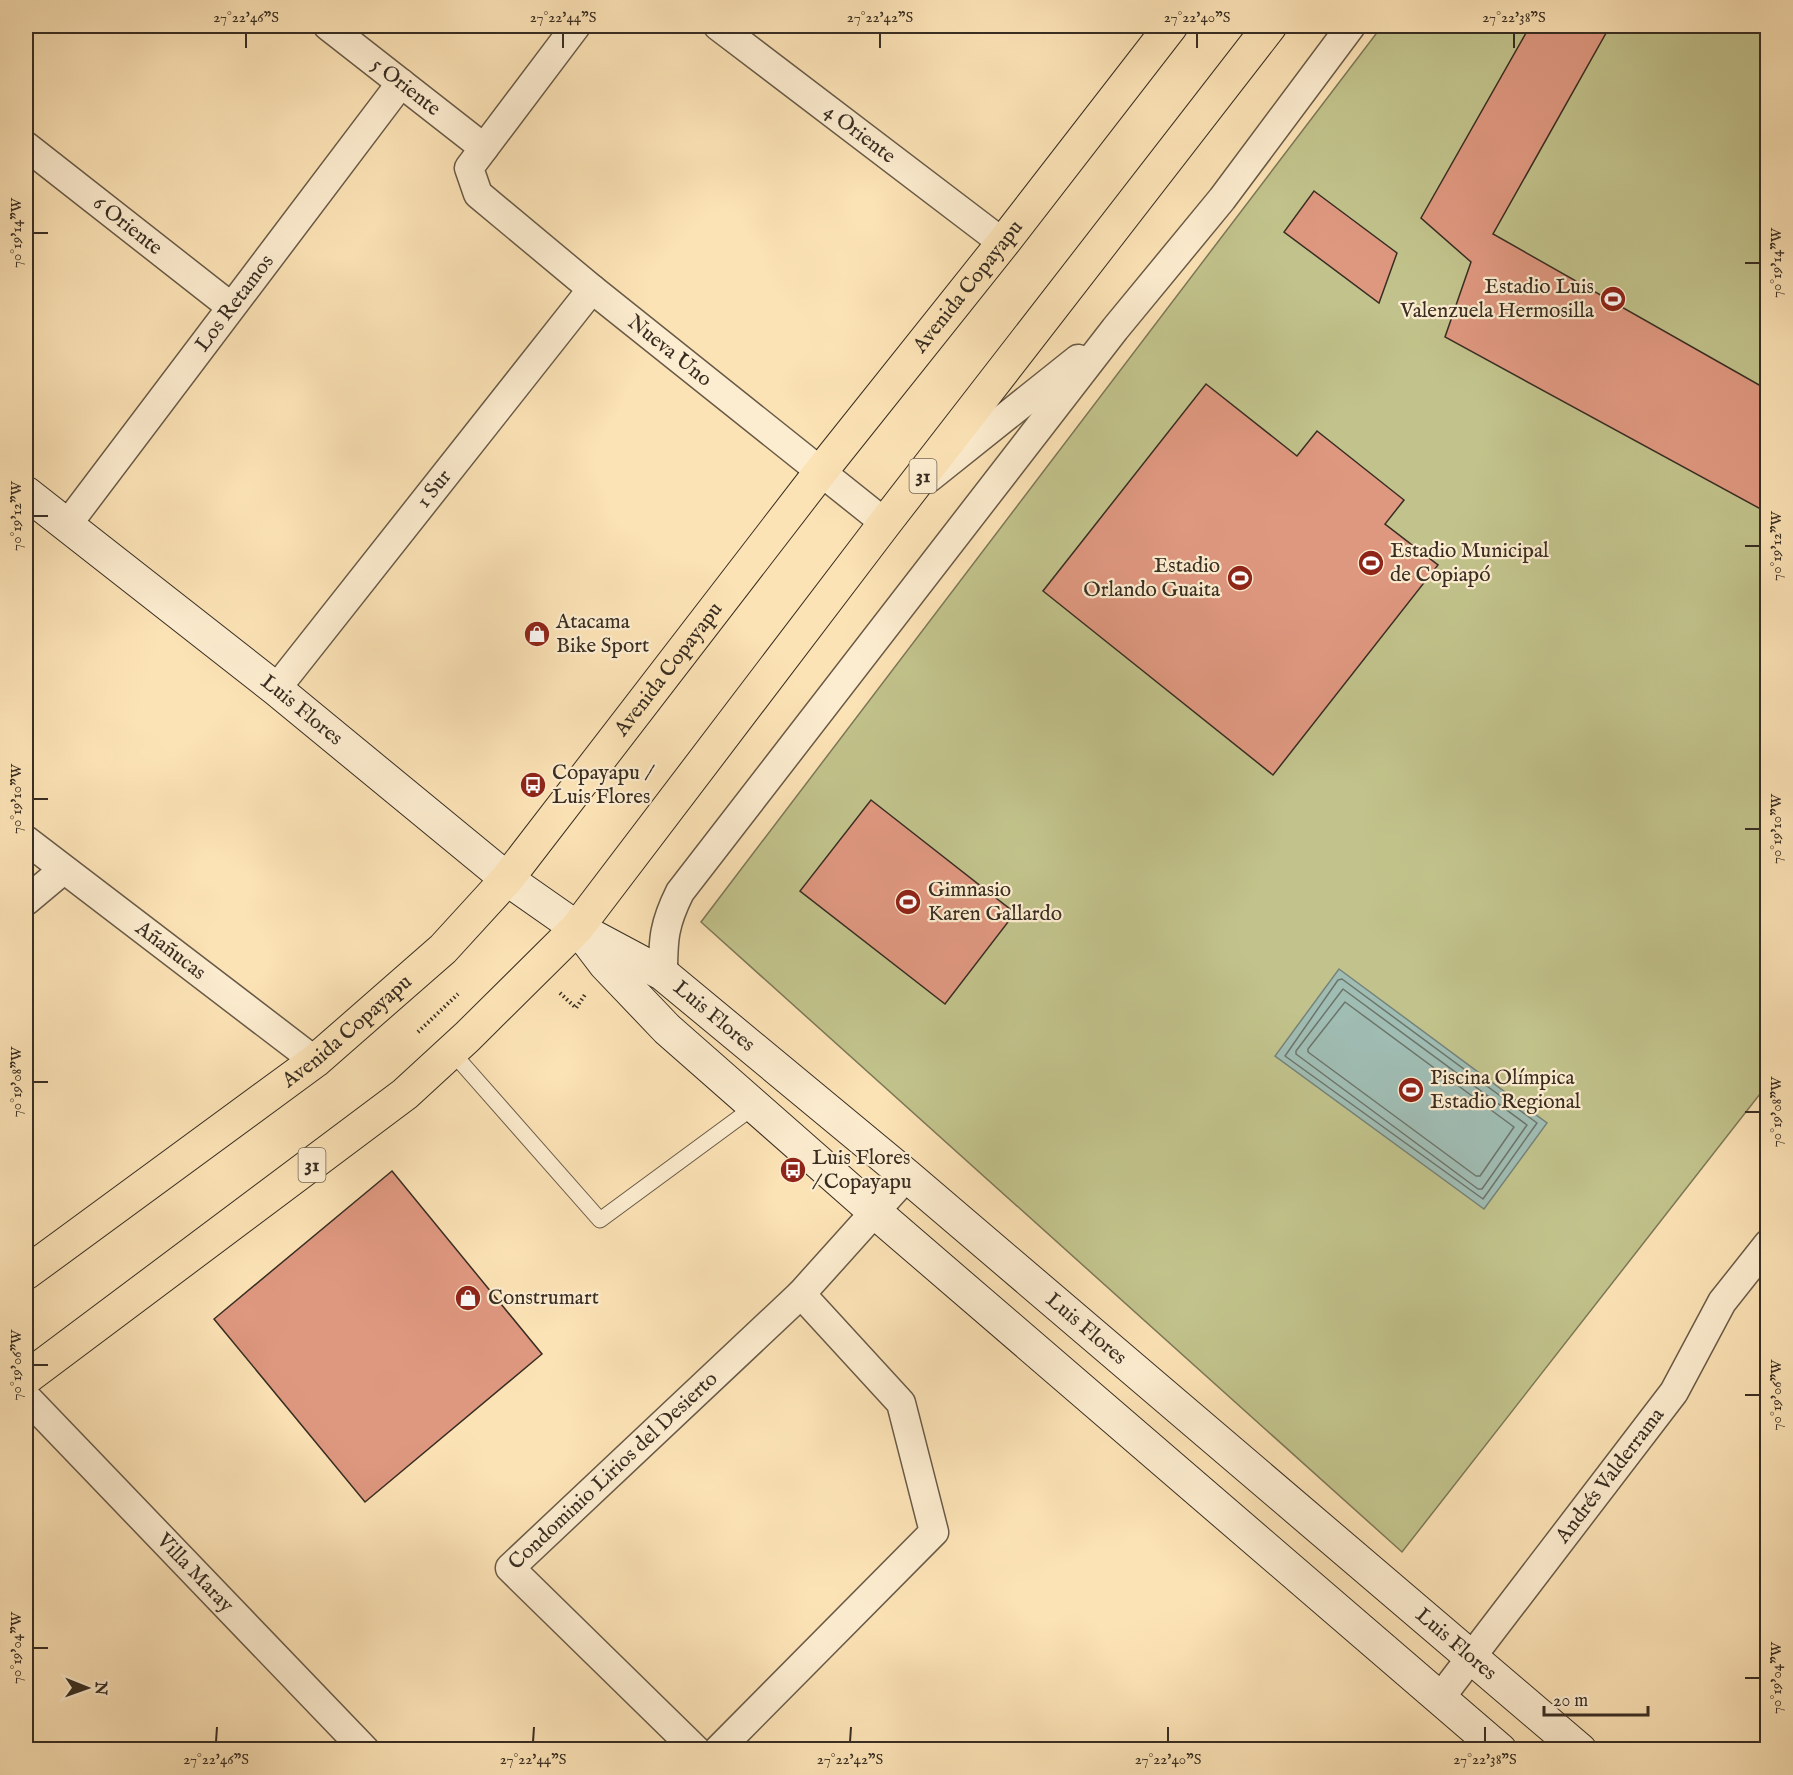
<svg xmlns="http://www.w3.org/2000/svg" width="1793" height="1775" viewBox="0 0 1793 1775" font-family="'IM FELL English',serif">
<rect width="100%" height="100%" fill="#fce3b6"/>
<filter id="stains"><feTurbulence type="fractalNoise" baseFrequency=".00333" numOctaves="4"/><feColorMatrix values="0 0 0 0 .2 0 0 0 0 .09 0 0 0 0 .02 0 0 0 .5 -.17"/></filter>
<radialGradient id="worn" r=".72"><stop offset=".6" stop-color="#630" stop-opacity="0"/><stop offset="1" stop-color="#630" stop-opacity=".3"/></radialGradient>
<path fill="#c2c38c" stroke="#7d7857" stroke-width="1.5" d="M1382 26H1767V1085L1402 1552 701 922Z"/>
<path fill="#a0bdb4" stroke="#76837a" stroke-width="1.5" d="M1339 969 1547 1123 1484 1209 1275 1056Z"/>
<g fill="none" stroke-linecap="round" stroke-linejoin="round">
<path stroke="#6c756b" stroke-width="1.5" d="M1342 979 1537 1123 1483 1199 1285 1056 1338 980Z
M1343 989 1527 1125 1482 1189H1478L1296 1054V1051Z
M1345 1002 1514 1127 1480 1176H1476L1308 1052V1049Z"/>
</g>
<path fill="#df9880" stroke="#382d22" stroke-width="1.5" d="M1530 26H1610L1493 234 1768 390V513L1445 337 1471 262 1421 218Z
M1314 191 1397 253 1379 303 1284 232Z
M1206 384 1297 456 1317 431 1404 500 1385 524 1438 565 1273 775 1043 591Z
M871 800 1015 913 945 1004 800 891Z
M392 1171 542 1354 365 1502 214 1319Z"/>
<g fill="none" stroke-linecap="round" stroke-linejoin="round">
<g stroke="#695a47" stroke-width="17">
<path id="service" d="M451 1051 600 1220 755 1106"/>
</g>
<g stroke="#695a47" stroke-width="31">
<g id="minor">
<path id="s1" d="M328 26 484 148"/>
<path id="s2" d="M576 26 469 168 478 194 592 289 885 523"/>
<path id="s3" d="M718 26 1003 243"/>
<path id="s4" d="M26 146 230 306"/>
<path d="M929 478 1078 359"/>
<path id="s5" d="M67 525 401 83"/>
<path id="s6" d="M276 689 592 289"/>
<path id="s7" d="M26 840 315 1061"/>
<path d="M26 901 63 870"/>
<path d="M663 974C663 939 664 924 680 892L1115 329 1222 199 1351 26"/>
<path id="s8" d="M26 1397 365 1750"/>
<path id="s9" d="M1440 1698 1674 1392 1722 1302 1768 1244"/>
<path id="s10" d="M696 1750 510 1568 801 1294 907 1176"/>
<path d="M718 1750 934 1532 901 1403 801 1294"/>
</g>
</g>
<g stroke="#382d22" stroke-width="35">
<g id="secondary">
<path id="s11" d="M26 493 276 689 507 879 577 928 663 974 907 1176 1580 1750"/>
<path d="M586 939 605 964 667 1029 875 1212 1500 1750"/>
</g>
</g>
<g stroke="#382d22" stroke-width="35">
<g id="trunk">
<path id="s12" d="M26 1273 315 1061 443 949 507 879 822 470 1003 243 1171 26"/>
<path d="M26 1378 405 1094 467 1037 577 928 885 523 1270 26"/>
</g>
</g>
<path stroke="#382d22" stroke-width="4" stroke-dasharray="1.5 3" stroke-linecap="butt" d="M560 993 576 1008 586 993
M418 1032 458 994"/>
<use href="#service" stroke="#fdedd0" stroke-width="15"/>
<use href="#minor" stroke="#fdedd0" stroke-width="28"/>
<use href="#secondary" stroke="#fdedd0" stroke-width="33"/>
<use href="#trunk" stroke="#fce3b6" stroke-width="33"/>
</g>
<path fill="none" stroke="#382d22" stroke-width="2" d="M246 48V33M563 48V33M880 48V33M1197 48V33M1514 48V33M33 233H48M1745 263H1760M33 516H48M1745 546H1760M33 799H48M1745 829H1760M33 1082H48M1745 1112H1760M33 1365H48M1745 1395H1760M33 1648H48M1745 1678H1760M216 1742 217 1727M533 1742 534 1727M850 1742 851 1727M1168 1742V1727M1485 1742V1727"/>
<defs>
<g id="stadium-disc" transform="scale(1.35)"><circle r="9.5" fill="#8f2418" stroke="#fdedd0"/><path d="M0-5a6.5 5 0 1 0 0 10a6.5 5 0 1 0 0-10ZM-3.5-1.8h7v3.6h-7Z" fill="#fff"/></g>
<g id="shop-disc" transform="scale(1.35)"><circle r="9.5" fill="#8f2418" stroke="#fdedd0"/><path d="M-5-2.5h2.3a2.7 3.5 0 0 1 5.4 0H5L5.5 6h-11ZM-1.5-2.5h3a1.5 2.3 0 0 0-3 0Z" fill="#fff"/></g>
<g id="bus-disc" transform="scale(1.35)"><circle r="9.5" fill="#8f2418" stroke="#fdedd0"/><path d="M-5-6H5V4H4V6H2V4H-2V6H-4V4H-5ZM-3.5-4V0h7V-4ZM-3.5 1.2v1.5H-2V1.2ZM2 1.2v1.5H3.5V1.2Z" fill="#fff"/></g>
</defs>
<g fill-rule="evenodd">
<use href="#stadium-disc" x="1613" y="299"/>
<use href="#stadium-disc" x="1371" y="563"/>
<use href="#stadium-disc" x="1240" y="578"/>
<use href="#shop-disc" x="537" y="634"/>
<use href="#bus-disc" x="533" y="785"/>
<use href="#stadium-disc" x="908" y="902"/>
<use href="#stadium-disc" x="1411" y="1090"/>
<use href="#bus-disc" x="793" y="1170"/>
<use href="#shop-disc" x="468" y="1298"/>
</g>
<g text-anchor="middle" dominant-baseline="central" stroke-width="4.5" stroke-linejoin="round" paint-order="stroke">
<g fill="#fdedd0" stroke="#736756" stroke-width="1.5">
<rect x="909.5" y="459" width="27" height="34" rx="4.5"/>
<rect x="298.5" y="1148" width="27" height="34" rx="4.5"/>
</g>
<g font-size="20" font-weight="bold" fill="#382d22">
<text x="923" y="476">31</text>
<text x="312" y="1165">31</text>
</g>
<g font-size="21" fill="#382d22" stroke="#fdedd0">
<text stroke="none"><textPath href="#s1" startOffset="99">5 Oriente</textPath></text>
<text stroke="none"><textPath href="#s3" startOffset="178">4 Oriente</textPath></text>
<text stroke="none"><textPath href="#s4" startOffset="129">6 Oriente</textPath></text>
<text stroke="none"><textPath href="#s12" startOffset="1374">Avenida Copayapu</textPath></text>
<text stroke="none"><textPath href="#s5" startOffset="278">Los Retamos</textPath></text>
<text stroke="none"><textPath href="#s2" startOffset="453">Nueva Uno</textPath></text>
<text stroke="none"><textPath href="#s6" startOffset="255">1 Sur</textPath></text>
<text stroke="none"><textPath href="#s12" startOffset="888">Avenida Copayapu</textPath></text>
<text stroke="none"><textPath href="#s11" startOffset="351">Luis Flores</textPath></text>
<text stroke="none"><textPath href="#s7" startOffset="182">Añañucas</textPath></text>
<text stroke="none"><textPath href="#s11" startOffset="866">Luis Flores</textPath></text>
<text stroke="none"><textPath href="#s12" startOffset="402">Avenida Copayapu</textPath></text>
<text stroke="none"><textPath href="#s11" startOffset="1352">Luis Flores</textPath></text>
<text stroke="none"><textPath href="#s10" startOffset="402">Condominio Lirios del Desierto</textPath></text>
<text stroke="none"><textPath href="#s9" startOffset="280">Andrés Valderrama</textPath></text>
<text stroke="none"><textPath href="#s8" startOffset="244">Villa Maray</textPath></text>
<text stroke="none"><textPath href="#s11" startOffset="1838">Luis Flores</textPath></text>
</g>
<g font-size="21" fill="#382d22" stroke="#fdedd0" text-anchor="start">
<text x="1594" y="287" text-anchor="end">Estadio Luis<tspan x="1594" dy="24">Valenzuela Hermosilla</tspan></text>
<text x="1390" y="551">Estadio Municipal<tspan x="1390" dy="24">de Copiapó</tspan></text>
<text x="1220" y="566" text-anchor="end">Estadio<tspan x="1220" dy="24">Orlando Guaita</tspan></text>
<text x="556" y="622">Atacama<tspan x="556" dy="24">Bike Sport</tspan></text>
<text x="552" y="773">Copayapu /<tspan x="552" dy="24">Luis Flores</tspan></text>
<text x="928" y="890">Gimnasio<tspan x="928" dy="24">Karen Gallardo</tspan></text>
<text x="1430" y="1078">Piscina Olímpica<tspan x="1430" dy="24">Estadio Regional</tspan></text>
<text x="812" y="1158">Luis Flores<tspan x="812" dy="24">/ Copayapu</tspan></text>
<text x="488" y="1298">Construmart</text>
</g>
</g>
<rect width="1793" height="1775" fill="none" stroke="#fce3b6" stroke-width="66"/>
<g transform="translate(87 1688) rotate(91)" stroke="#fdedd0" stroke-width="4.5" paint-order="stroke">
<path d="M0-4.5L10 22L0 15L-10 22Z" fill="#382d22"/>
<text y="-9" font-size="16" font-weight="bold" text-anchor="middle" fill="#382d22">N</text>
</g>
<path d="M1544 1706v9h104v-9" fill="none" stroke="#382d22" stroke-width="3"/>
<text x="1553" y="1706" font-size="18" fill="#382d22" stroke="#fdedd0" stroke-width="4.5" paint-order="stroke">20 m</text>
<rect x="33" y="33" width="1727" height="1709" fill="none" stroke="#382d22" stroke-width="2"/>
<g font-size="15" text-anchor="middle" fill="#382d22">
<text x="246" y="22">27°22'46"S</text>
<text x="563" y="22">27°22'44"S</text>
<text x="880" y="22">27°22'42"S</text>
<text x="1197" y="22">27°22'40"S</text>
<text x="1514" y="22">27°22'38"S</text>
<text transform="translate(16 233) rotate(-90)" y="5">70°19'14"W</text>
<text transform="translate(1776 263) rotate(-90)" y="5">70°19'14"W</text>
<text transform="translate(16 516) rotate(-90)" y="5">70°19'12"W</text>
<text transform="translate(1776 546) rotate(-90)" y="5">70°19'12"W</text>
<text transform="translate(16 799) rotate(-90)" y="5">70°19'10"W</text>
<text transform="translate(1776 829) rotate(-90)" y="5">70°19'10"W</text>
<text transform="translate(16 1082) rotate(-90)" y="5">70°19'08"W</text>
<text transform="translate(1776 1112) rotate(-90)" y="5">70°19'08"W</text>
<text transform="translate(16 1365) rotate(-90)" y="5">70°19'06"W</text>
<text transform="translate(1776 1395) rotate(-90)" y="5">70°19'06"W</text>
<text transform="translate(16 1648) rotate(-90)" y="5">70°19'04"W</text>
<text transform="translate(1776 1678) rotate(-90)" y="5">70°19'04"W</text>
<text x="216" y="1764">27°22'46"S</text>
<text x="533" y="1764">27°22'44"S</text>
<text x="850" y="1764">27°22'42"S</text>
<text x="1168" y="1764">27°22'40"S</text>
<text x="1485" y="1764">27°22'38"S</text>
</g>
<rect width="100%" height="100%" filter="url(#stains)"/>
<rect width="100%" height="100%" fill="url(#worn)"/>
</svg>
